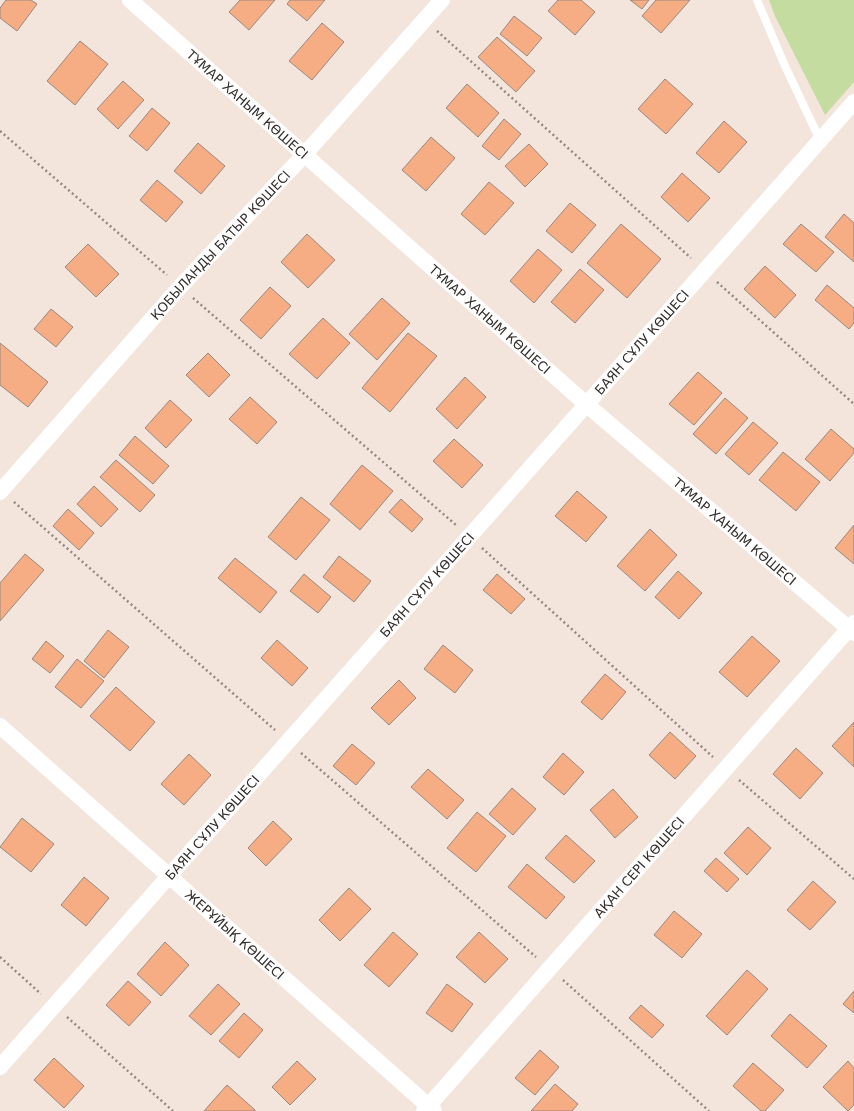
<svg xmlns="http://www.w3.org/2000/svg" width="854" height="1111" viewBox="0 0 854 1111" font-family="'DejaVu Sans',sans-serif">
<rect width="100%" height="100%" fill="#f3e5dc"/>
<path fill="#c5dca0" d="M769 0H854V82L825 115 775 16Z"/>
<path fill="#f6ad83" stroke="#968982" d="M6 0H31L37 4 17 31 0 18V8Z
M240 0H275L249 30 229 12Z
M290 0H325L307 21 287 4Z
M558 0H581L595 12 575 35 548 11Z
M630 0H649L642 9Z
M656 0H690L661 33 642 16Z
M514 16 542 38 527 56 500 34Z
M322 23 344 42 312 80 289 61Z
M497 37 535 71 516 92 478 57Z
M80 41 108 64 75 105 47 81Z
M665 79 693 104 666 134 638 109Z
M123 81 144 100 118 129 97 109Z
M467 84 499 113 478 137 446 108Z
M152 108 170 123 147 151 129 136Z
M504 119 521 134 499 160 482 146Z
M724 121 747 142 719 173 696 153Z
M431 137 455 158 426 191 402 170Z
M198 143 225 166 201 194 174 171Z
M529 144 548 164 525 187 505 166Z
M682 173 710 198 688 222 661 197Z
M157 180 183 202 166 222 140 200Z
M489 182 514 203 485 235 461 214Z
M570 203 596 225 572 253 546 231Z
M844 214 854 223V262L825 237Z
M621 224 661 259 627 298 587 263Z
M801 224 834 252 816 272 783 244Z
M307 234 335 260 308 288 281 262Z
M88 244 119 274 96 297 65 267Z
M538 249 562 270 534 303 510 281Z
M765 266 796 295 775 318 744 289Z
M580 269 604 290 575 323 551 302Z
M827 285 854 308V323L849 329 815 300Z
M270 287 291 306 261 339 240 320Z
M382 298 410 323 377 360 349 334Z
M51 309 73 327 56 347 34 329Z
M323 318 350 343 317 379 289 354Z
M408 333 437 356 390 412 362 388Z
M0 343 48 382 28 407 0 385Z
M208 353 230 375 209 397 186 375Z
M698 372 722 393 694 425 669 404Z
M465 377 486 397 457 429 436 409Z
M250 397 277 422 257 444 229 419Z
M725 398 748 418 716 454 693 434Z
M170 400 192 420 166 448 145 428Z
M753 422 778 443 749 475 725 454Z
M831 429 854 449V453L830 481 805 459Z
M135 436 169 466 153 484 119 455Z
M454 439 483 465 462 488 433 461Z
M783 452 820 482 796 511 759 480Z
M116 460 155 495 140 512 100 477Z
M362 465 393 491 360 530 330 504Z
M94 486 118 509 101 527 77 504Z
M577 491 607 517 586 542 555 516Z
M301 497 330 520 296 560 268 537Z
M401 499 423 519 412 532 389 512Z
M68 509 94 533 79 550 53 526Z
M854 525V564L835 548Z
M650 529 677 555 645 591 617 566Z
M25 554 44 570 0 621V583Z
M339 556 371 581 354 602 323 577Z
M235 558 277 592 260 613 218 578Z
M678 571 702 593 679 619 655 597Z
M304 574 331 597 318 613 290 591Z
M497 574 525 599 511 614 483 590Z
M108 630 129 647 104 678 84 661Z
M752 636 780 661 747 697 719 672Z
M277 640 308 668 292 686 261 658Z
M46 641 64 656 50 673 32 659Z
M443 645 473 670 455 693 424 669Z
M77 659 104 681 81 708 55 687Z
M605 674 626 692 602 720 581 702Z
M399 680 416 698 389 725 371 708Z
M116 687 155 722 130 751 90 716Z
M854 722V767L832 746Z
M670 732 696 756 675 779 649 755Z
M352 744 375 763 356 785 333 766Z
M796 748 823 773 800 799 773 774Z
M563 753 584 772 564 795 543 777Z
M189 754 211 775 184 805 161 784Z
M428 769 464 800 447 819 411 787Z
M512 788 536 809 513 835 489 814Z
M613 789 638 817 615 838 590 810Z
M477 812 506 836 476 872 447 848Z
M22 818 54 844 31 872 0 847Z
M273 821 292 839 266 866 248 848Z
M748 827 771 848 747 875 724 853Z
M566 835 595 861 574 883 545 858Z
M716 858 739 879 727 892 704 871Z
M527 864 565 897 546 919 508 887Z
M84 877 109 898 86 926 61 905Z
M813 881 836 902 810 930 787 910Z
M349 888 371 909 340 941 319 920Z
M674 911 702 934 682 958 654 935Z
M393 932 418 954 389 987 364 965Z
M479 932 508 959 485 983 456 957Z
M165 942 189 965 161 996 137 974Z
M747 970 768 989 727 1035 706 1016Z
M128 981 151 1002 129 1026 106 1005Z
M218 984 240 1004 211 1035 189 1016Z
M447 984 473 1004 452 1032 426 1013Z
M854 991V1013L843 1004Z
M641 1005 664 1025 652 1038 629 1018Z
M244 1013 263 1030 239 1058 219 1041Z
M790 1014 827 1046 807 1068 771 1036Z
M540 1050 559 1067 535 1095 515 1078Z
M54 1058 84 1086 64 1108 34 1080Z
M297 1061 316 1079 290 1105 272 1087Z
M848 1061 854 1068V1105L848 1111 823 1087Z
M753 1063 784 1090 765 1111H761L733 1086Z
M555 1084 578 1104 572 1111H531Z
M227 1085 255 1110V1111H204Z"/>
<g fill="none" stroke-linecap="round" stroke-linejoin="round">
<path stroke="#918882" stroke-width="2.5" stroke-dasharray="2 3" stroke-linecap="butt" d="M437 31 691 258
M0 131 167 275
M717 282 854 404
M193 298 456 525
M14 502 275 730
M482 548 713 757
M301 753 536 957
M739 780 854 879
M0 957 41 994
M563 980 709 1111
M67 1017 173 1111"/>
<path stroke="#fff" stroke-width="8" d="M757 0 785 66 820 140"/>
<g stroke="#fff" stroke-width="16">
<path id="s1" d="M130 0 586 404 854 633"/>
<path id="s2" d="M0 492 180 287 304 155 442 0"/>
<path id="s3" d="M0 726 434 1111"/>
<path id="s4" d="M0 1067 854 102"/>
<path id="s5" d="M424 1111 854 623"/>
</g>
</g>
<g text-anchor="middle" dominant-baseline="central" stroke-width="3.5" stroke-linejoin="round" paint-order="stroke">
<g font-size="13" fill="#332e2b" stroke="#fff">
<text stroke="none"><textPath href="#s1" startOffset="157">ТҰМАР ХАНЫМ КӨШЕСІ</textPath></text>
<text stroke="none"><textPath href="#s2" startOffset="331">ҚОБЫЛАНДЫ БАТЫР КӨШЕСІ</textPath></text>
<text stroke="none"><textPath href="#s1" startOffset="481">ТҰМАР ХАНЫМ КӨШЕСІ</textPath></text>
<text stroke="none"><textPath href="#s4" startOffset="968">БАЯН СҰЛУ КӨШЕСІ</textPath></text>
<text stroke="none"><textPath href="#s1" startOffset="805">ТҰМАР ХАНЫМ КӨШЕСІ</textPath></text>
<text stroke="none"><textPath href="#s4" startOffset="644">БАЯН СҰЛУ КӨШЕСІ</textPath></text>
<text stroke="none"><textPath href="#s4" startOffset="320">БАЯН СҰЛУ КӨШЕСІ</textPath></text>
<text stroke="none"><textPath href="#s5" startOffset="325">АҚАН СЕРІ КӨШЕСІ</textPath></text>
<text stroke="none"><textPath href="#s3" startOffset="314">ЖЕРҰЙЫҚ КӨШЕСІ</textPath></text>
</g>
</g>
</svg>
